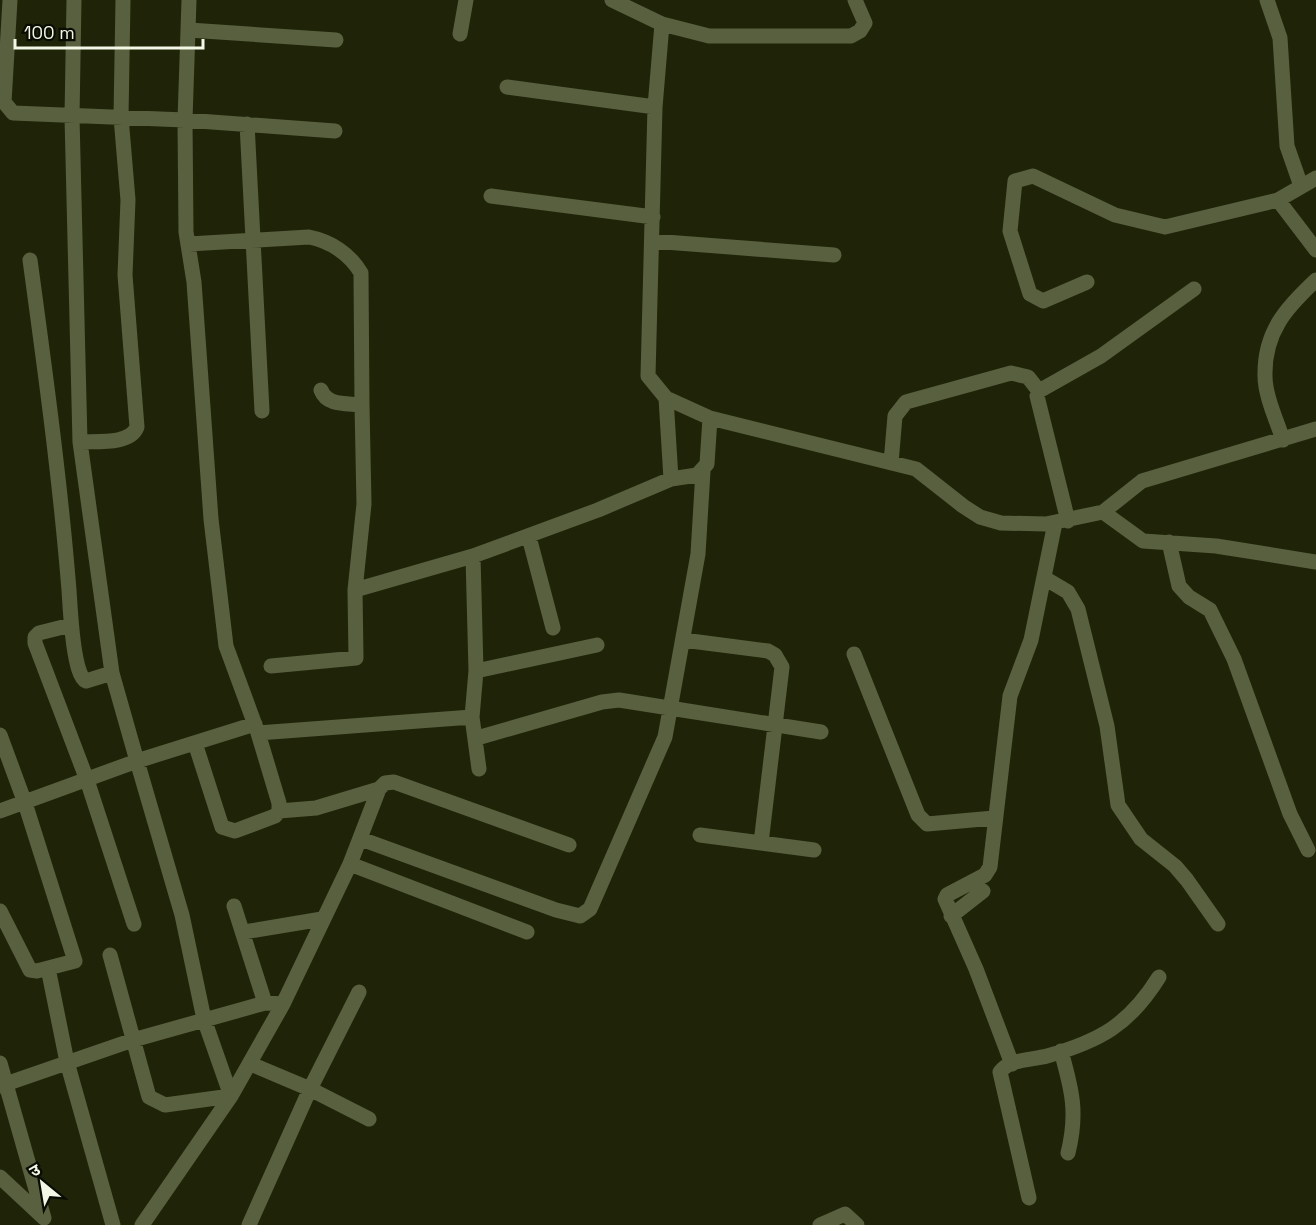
<svg xmlns="http://www.w3.org/2000/svg" width="1316" height="1225" viewBox="0 0 1316 1225" font-family="'Space Grotesk','Noto Sans Devanagari',sans-serif">
<rect width="100%" height="100%" fill="#1f2409"/>
<g fill="none" stroke-linecap="round" stroke-linejoin="round">
<path stroke="#596040" stroke-width="15" d="M10 0 4 102 13 113 185 120 335 131
M189 0 185 120 186 232 194 282 211 519 226 646 258 733 279 803V811L275 816 235 831 222 827 195 743
M612 0 662 24 655 107 648 376 666 398 710 418 916 469 963 506 980 517 1001 523 1046 524 1103 512 1142 481 1316 429
M1267 0 1280 38 1287 146 1301 186
M662 24 709 36H851L860 31 865 23 855 0
M189 30 336 40
M460 34 466 0
M507 87 655 107
M247 124 262 411
M1316 178 1278 200 1316 250
M491 196 653 217
M652 241 834 255
M189 244 309 237C330 241 350 254 361 273L362 405C346 403 327 406 321 390
M30 260C45 370 60 479 69 590 70 605 73 676 86 681L112 673 80 442 72 117 74 0
M1087 282 1043 301 1030 294 1010 231 1015 181 1033 176 1115 215 1165 227 1278 200
M666 398 671 479
M1283 440C1277 421 1265 396 1265 376 1264 332 1286 308 1316 280
M80 442C97 441 130 445 137 427L125 275 128 200 121 117 123 0
M891 463 895 416 906 402 1011 373 1028 377 1039 391
M1103 512 1143 541 1216 546 1316 562
M1068 521 1037 396 1039 391 1101 356 1194 289
M529 537 553 628
M1169 542 1179 586 1189 597 1210 610 1234 659 1290 814 1308 850
M1046 579 1068 592 1078 609 1107 726 1118 805 1141 839 1175 866 1187 880 1218 924
M355 590 364 504 362 405
M71 625 39 633 35 637V643L87 780 134 924
M683 640 768 651 775 655 782 667 761 843
M854 654 918 815 927 824 994 818
M271 666 356 658 355 590 473 556
M476 671 597 645
M112 673 137 761 255 724
M258 733 472 717
M0 735 25 803 75 961 37 971 30 970 0 911
M477 738 602 702 619 700 821 732
M479 769 472 717 476 671 473 556 598 510 671 479 697 475 707 464 710 418
M0 811 137 761 182 915 204 1019 231 1096 165 1105 149 1097 110 955
M279 811 316 808 379 789
M700 835 814 850
M361 839 556 910 580 916 590 909 665 737 698 554 703 471
M350 864 527 932
M234 906 265 1003
M951 916 983 891
M244 932 322 919
M48 968 67 1062 113 1225
M1061 1051C1072 1090 1078 1113 1068 1153
M0 1063 44 1218
M251 1064 310 1089 369 1119
M1012 1064 976 969 945 899 947 895 985 875 990 867 1010 696 1031 640 1055 523
M0 1086 133 1040 265 1003 283 1004 350 864 379 789 385 783 394 782 569 845
M0 1177 44 1218
M1029 1198 1000 1072C1009 1059 1032 1060 1047 1056 1100 1041 1129 1025 1159 977
M142 1225 231 1096 283 1004
M249 1225 310 1089 359 992
M820 1225 845 1214 857 1225"/>
</g>
<g transform="translate(42 1183) rotate(330)" stroke="#090c03" stroke-width="4.5" paint-order="stroke">
<path d="M0-4.5L10 22L0 15L-10 22Z" fill="#f3f7e6"/>
<text y="-9" font-size="16" font-weight="bold" text-anchor="middle" fill="#f3f7e6">उ</text>
</g>
<path d="M15 39v9h188v-9" fill="none" stroke="#f3f7e6" stroke-width="3"/>
<text x="24" y="39" font-size="18" fill="#f3f7e6" stroke="#090c03" stroke-width="4.5" paint-order="stroke">100 m</text>
</svg>
